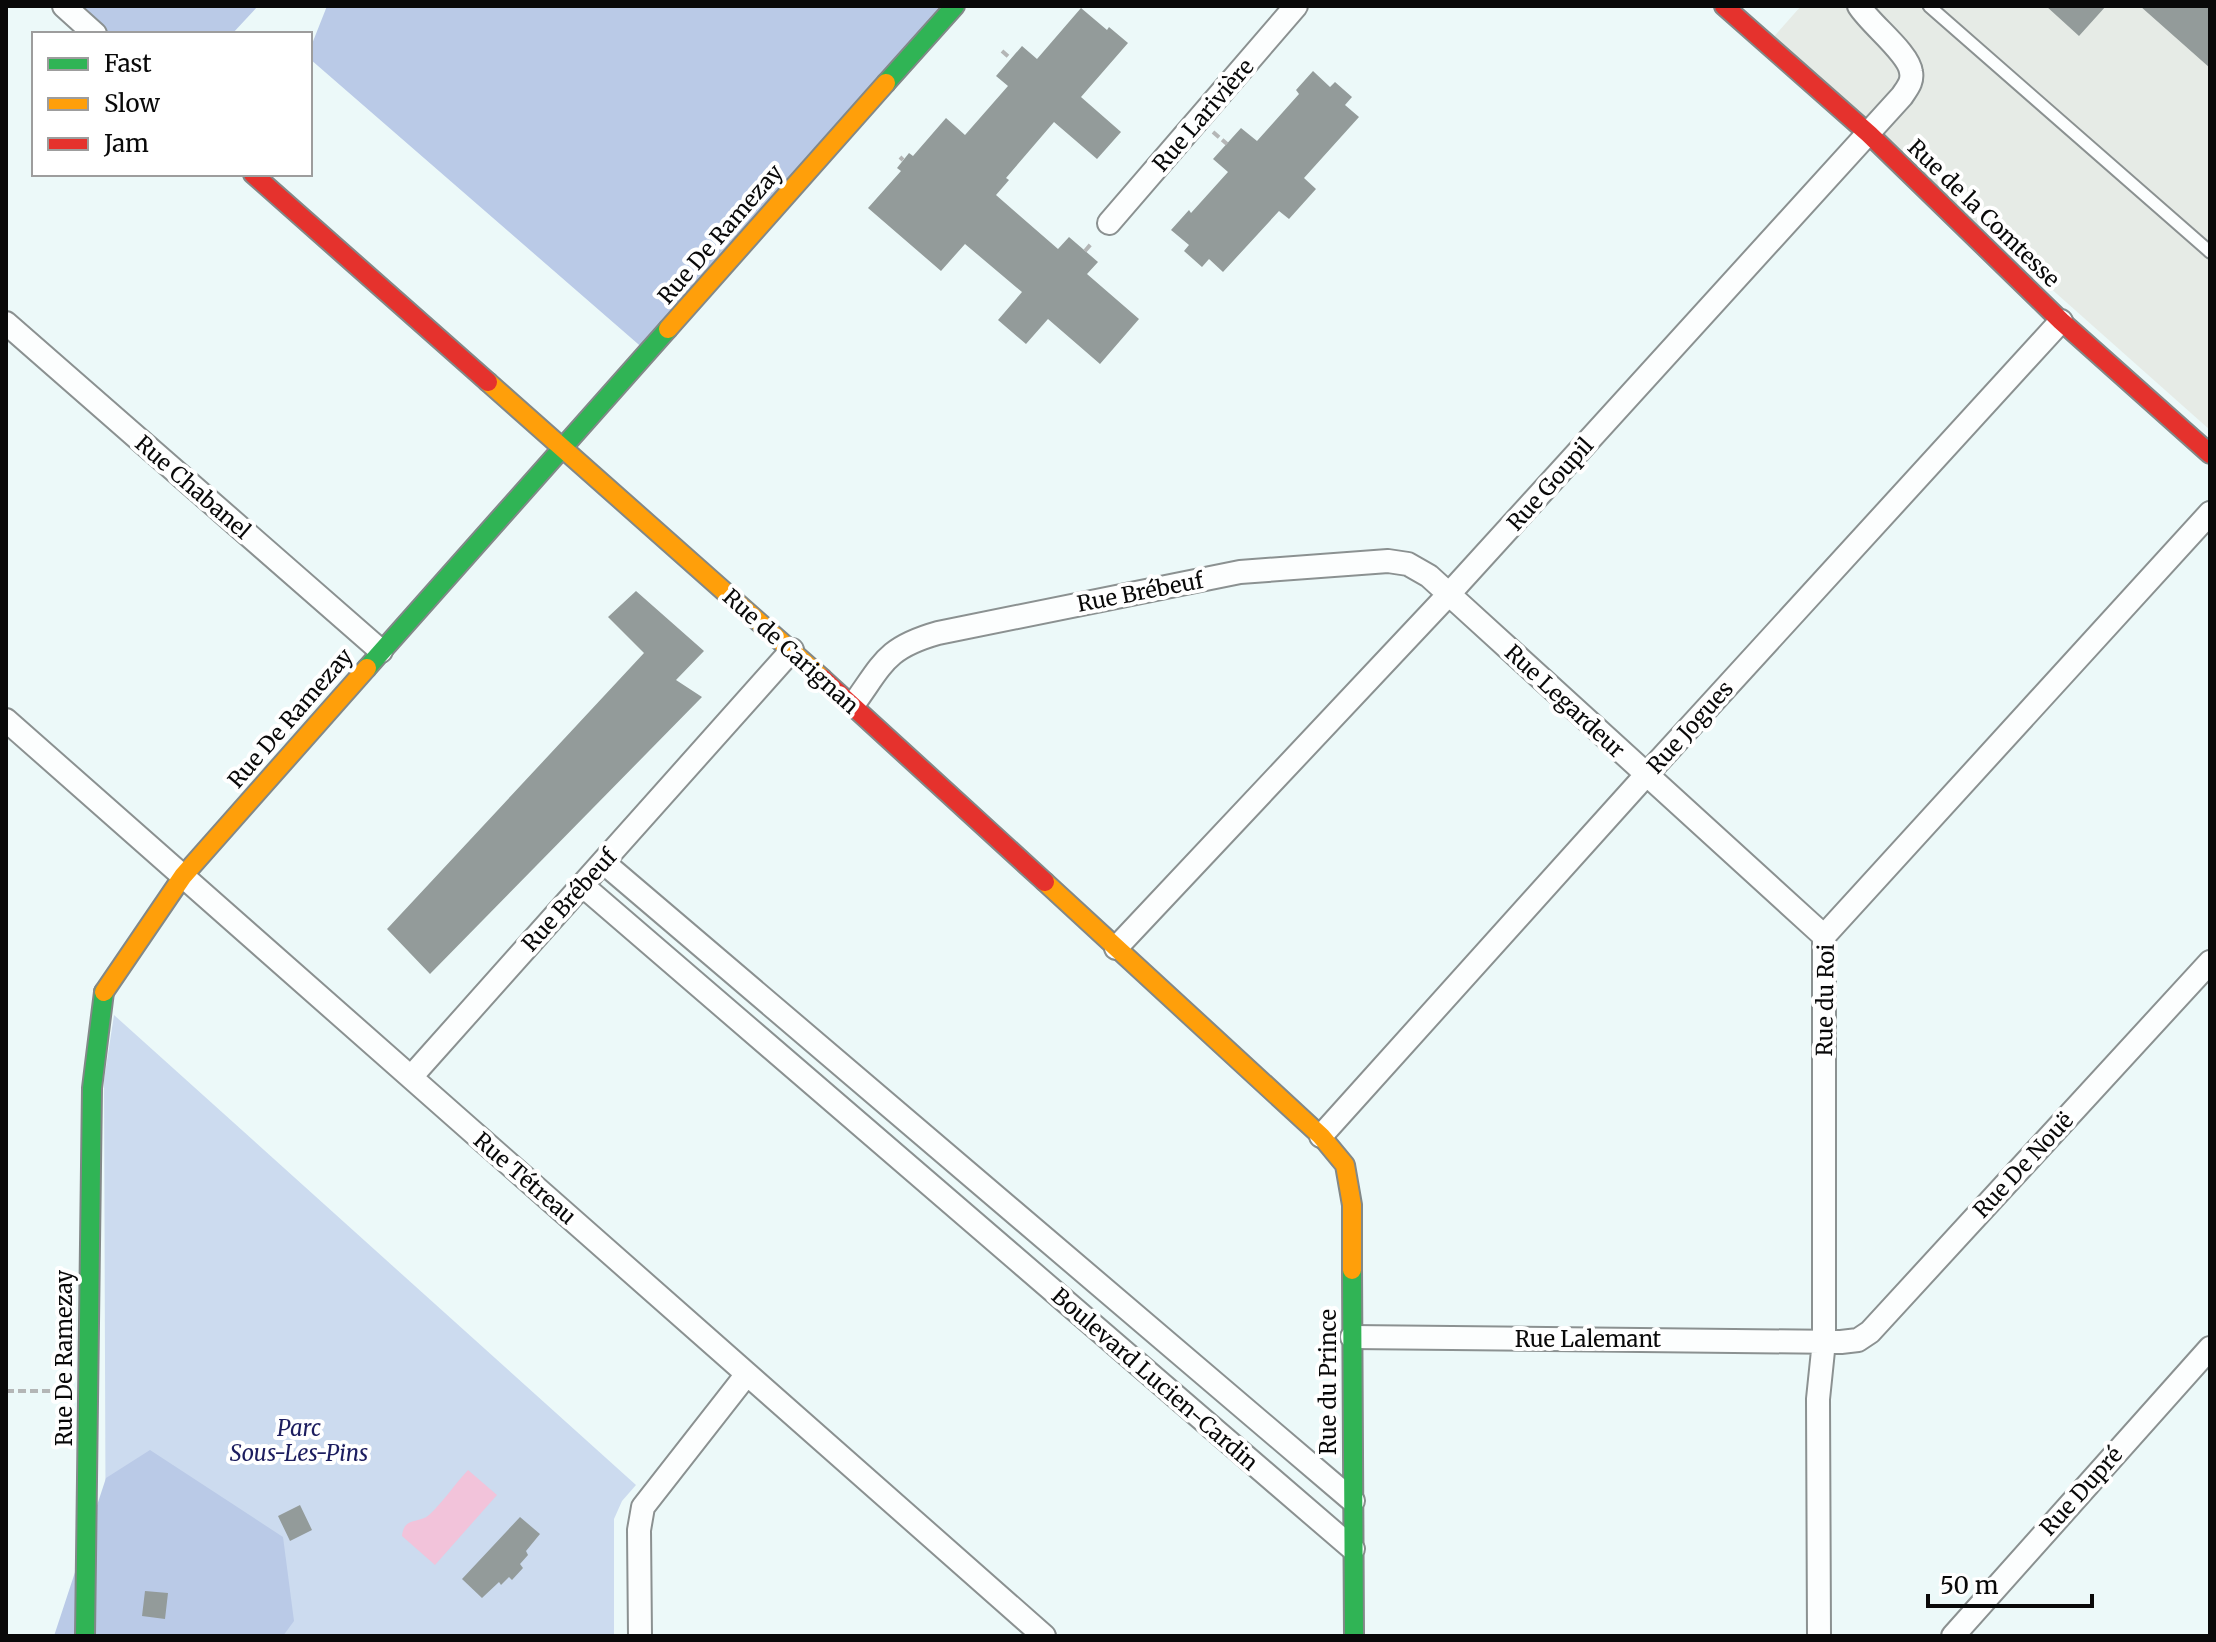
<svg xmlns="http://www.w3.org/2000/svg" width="2216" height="1642" viewBox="0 0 2216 1642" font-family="Merriweather,serif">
<rect width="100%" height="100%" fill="#ecf9f9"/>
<path fill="#e6ebe6" d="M1801 6H2210V430L1771 40Z"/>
<path fill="#ccdbef" d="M114 1015 636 1485 622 1501 614 1519V1636H106L104 1080Z"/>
<path fill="#bacae7" d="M77 6H258L232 34H109Z
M327 6H960L653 357 310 59V49Z
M150 1450 283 1537 294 1621 283 1636H54L106 1478Z"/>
<path fill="#f2c3da" d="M468 1470 497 1495 435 1565 402 1536C404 1516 419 1524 429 1515 443 1502 455 1484 468 1470Z"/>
<path fill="#939b9a" d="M2046 6H2106L2079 36Z
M2140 6H2210V68Z
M1081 8 1107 30 1109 27 1128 43 1081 97 1121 132 1097 159 1054 122 1006 178 1009 180 996 195 1058 249 1069 237 1098 262 1087 274 1139 319 1100 364 1048 319 1026 344 998 320 1022 292 965 244 941 271 868 208 901 171 897 168 909 153 913 156 946 118 965 135 1008 86 996 76 1022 46 1037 59Z
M1313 71 1330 87 1335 82 1352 97 1345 105 1359 117 1304 178 1316 189 1289 219 1279 211 1223 272 1209 259 1202 267 1184 251 1189 245 1171 230 1189 210 1191 213 1228 172 1213 159 1241 128 1257 141 1299 94 1296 90Z
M636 591 704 651 676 680 702 697 430 974 387 929 644 653 608 617Z
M300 1505 312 1530 290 1541 278 1516Z
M520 1517 540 1534 526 1551 528 1555 520 1564 523 1568 512 1580 509 1577 501 1585 499 1582 482 1598 462 1579Z
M145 1591 168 1593 165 1619 142 1616Z"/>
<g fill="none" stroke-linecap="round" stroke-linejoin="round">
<g stroke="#8b9191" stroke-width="15">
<path id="lane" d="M1929 6 2210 252"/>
</g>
<g stroke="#8b9191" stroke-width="26">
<path id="street" d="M64 6 95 34
M1109 223 1296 6
M6 323 381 651
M853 705C883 664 885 648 938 633L1240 572 1388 561 1408 564 1429 576 1824 936
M6 720 1044 1636
M603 862 1353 1501
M582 885 1353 1549
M1116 948 1449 594 1902 96C1907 88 1913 82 1911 72 1909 53 1871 25 1859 6
M411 1077 792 650
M1321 1136 1646 775 2061 321
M1352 1337 1841 1342 1858 1340 1870 1332 2210 962
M640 1636 639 1530 643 1507 747 1374
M1819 1636 1818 1399 1824 1341V936L2210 513
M1953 1636 2210 1348"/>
</g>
<g stroke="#828888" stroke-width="22">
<path id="fast" d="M886 83 955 6
M367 668 668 329
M1352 1270 1354 1636
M85 1636 92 1088 104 992"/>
</g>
<g stroke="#828888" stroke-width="22">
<path id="slow" d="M668 329 886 83
M488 382 822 678
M1045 882 1321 1136 1345 1165 1352 1205V1270
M104 992 183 876 367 668"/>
</g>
<g stroke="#828888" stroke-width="22">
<path id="jam" d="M1724 6 1869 134 2061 321 2210 454
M253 174 488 382
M822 678 1045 882"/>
</g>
<path stroke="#b4b6b6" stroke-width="4" stroke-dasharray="8 4" stroke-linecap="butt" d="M1002 51 1011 59
M1213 132 1227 144
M900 157 903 160
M1085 251 1091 244
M6 1391H62"/>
<use href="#lane" stroke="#fcfefe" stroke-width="11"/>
<use href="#street" stroke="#fcfefe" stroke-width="22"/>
<use href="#fast" stroke="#30b455" stroke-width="18"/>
<use href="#slow" stroke="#ff9f0a" stroke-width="18"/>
<use href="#jam" stroke="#e5322d" stroke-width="18"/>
</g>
<g text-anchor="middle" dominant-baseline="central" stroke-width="8" stroke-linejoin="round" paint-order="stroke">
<g font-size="22" fill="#090909" stroke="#fff">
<text transform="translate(1203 115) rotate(-49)">Rue Larivière</text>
<text transform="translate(1984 213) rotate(44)">Rue de la Comtesse</text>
<text transform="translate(720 234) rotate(-49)">Rue De Ramezay</text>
<text transform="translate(1550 484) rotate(-48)">Rue Goupil</text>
<text transform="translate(193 487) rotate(41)">Rue Chabanel</text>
<text transform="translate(1140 592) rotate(-11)">Rue Brébeuf</text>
<text transform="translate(791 651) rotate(42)">Rue de Carignan</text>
<text transform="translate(1565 701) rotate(43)">Rue Legardeur</text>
<text transform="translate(290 718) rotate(-49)">Rue De Ramezay</text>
<text transform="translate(1690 727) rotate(-48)">Rue Jogues</text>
<text transform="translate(569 900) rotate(-48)">Rue Brébeuf</text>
<text transform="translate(1825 1000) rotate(-89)">Rue du Roi</text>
<text transform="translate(2023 1165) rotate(-47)">Rue De Nouë</text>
<text transform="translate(525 1178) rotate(41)">Rue Tétreau</text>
<text x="1588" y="1339">Rue Lalemant</text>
<text transform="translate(64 1358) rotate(-90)">Rue De Ramezay</text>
<text transform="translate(1155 1379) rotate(41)">Boulevard Lucien-Cardin</text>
<text transform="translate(1328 1382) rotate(-90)">Rue du Prince</text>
<text transform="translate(2081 1491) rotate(-48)">Rue Dupré</text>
</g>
<g font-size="22" font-style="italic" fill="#1c1d5f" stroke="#fff">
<text x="299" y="1428">Parc<tspan x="299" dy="25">Sous-Les-Pins</tspan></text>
</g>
</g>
<rect width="2216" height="1642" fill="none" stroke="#090909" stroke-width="16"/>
<rect x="32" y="32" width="280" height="144" fill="#ffffff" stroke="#9d9d9d" stroke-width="2"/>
<rect x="48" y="58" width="40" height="12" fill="#30b455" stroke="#9d9d9d" stroke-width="2"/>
<text x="104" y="72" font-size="24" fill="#090909">Fast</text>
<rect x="48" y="98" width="40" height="12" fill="#ff9f0a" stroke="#9d9d9d" stroke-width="2"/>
<text x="104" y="112" font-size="24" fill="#090909">Slow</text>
<rect x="48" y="138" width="40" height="12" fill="#e5322d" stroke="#9d9d9d" stroke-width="2"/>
<text x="104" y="152" font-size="24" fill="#090909">Jam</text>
<path d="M1928 1594v12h164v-12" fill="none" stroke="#090909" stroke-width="4"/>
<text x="1940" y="1594" font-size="24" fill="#090909" stroke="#ffffff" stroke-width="6" paint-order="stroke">50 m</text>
</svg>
